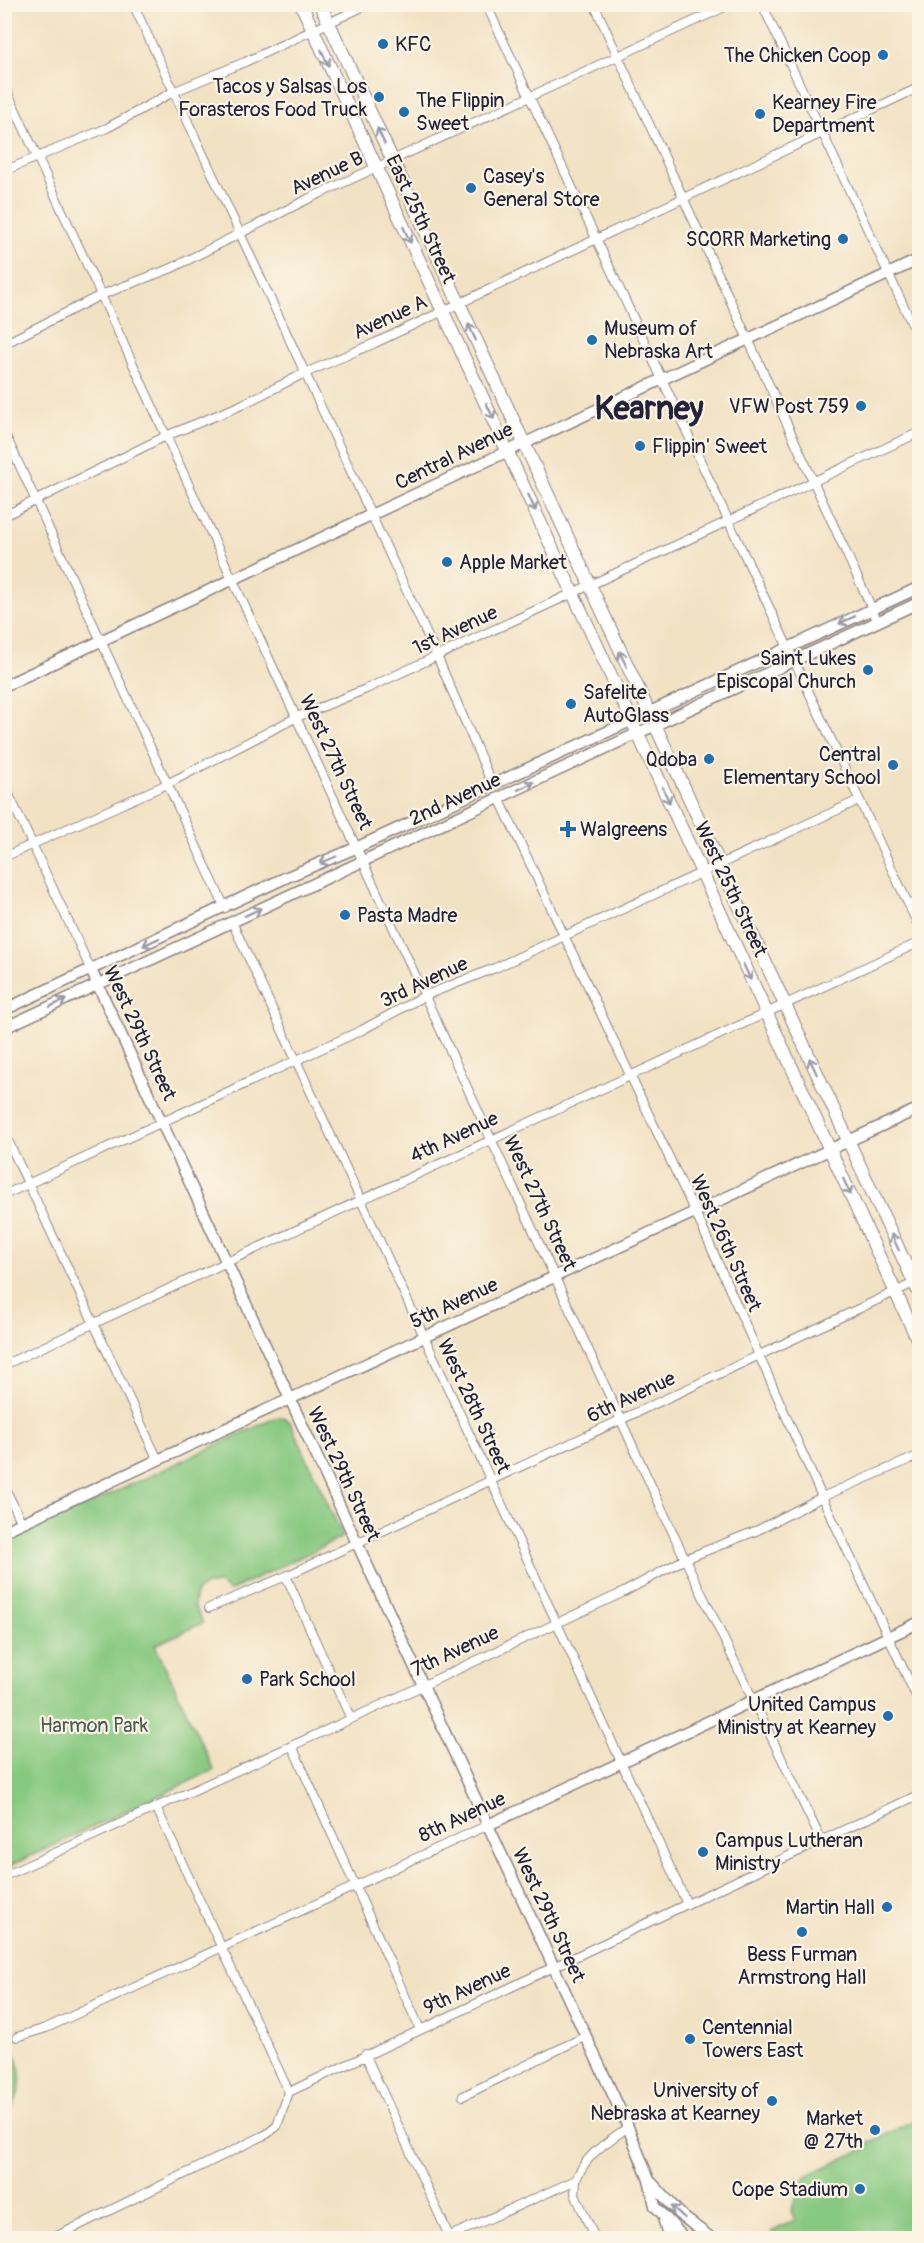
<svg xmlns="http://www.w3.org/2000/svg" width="924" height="2243" viewBox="0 0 924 2243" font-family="Pangolin,sans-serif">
<rect width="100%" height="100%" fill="#fcf5e5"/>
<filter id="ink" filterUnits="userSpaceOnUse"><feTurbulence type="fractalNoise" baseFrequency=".0167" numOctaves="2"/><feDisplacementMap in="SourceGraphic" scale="12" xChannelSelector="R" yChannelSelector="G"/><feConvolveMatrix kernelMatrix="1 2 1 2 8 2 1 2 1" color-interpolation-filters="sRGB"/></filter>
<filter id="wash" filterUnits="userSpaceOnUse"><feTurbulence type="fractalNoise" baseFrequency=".008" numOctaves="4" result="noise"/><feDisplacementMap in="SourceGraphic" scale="24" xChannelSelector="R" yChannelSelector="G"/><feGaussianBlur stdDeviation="1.35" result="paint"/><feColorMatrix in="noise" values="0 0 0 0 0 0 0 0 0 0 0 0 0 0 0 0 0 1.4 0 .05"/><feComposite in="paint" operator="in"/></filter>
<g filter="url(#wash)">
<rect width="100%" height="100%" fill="#f2e2c4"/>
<path fill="#88c981" stroke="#55765e" stroke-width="1.5" d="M283 1417 290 1422 343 1537 229 1591 220 1584 206 1585 196 1592 194 1606 203 1623 155 1645 214 1770 5 1868V1543L275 1418Z
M4 2030C20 2063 31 2085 5 2117Z
M919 2118V2238H776L771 2232 795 2220 791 2211 806 2176 866 2148 865 2145Z"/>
</g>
<g filter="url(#ink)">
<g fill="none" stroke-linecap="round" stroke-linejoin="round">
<g stroke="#8a8280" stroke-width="10">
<path id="street" d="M133 4 437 656 492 784
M486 4 920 929
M594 4 878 622
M762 4 920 341
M4 85 685 1559 821 1840
M4 171 107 128 173 92 245 62 369 4
M4 344 101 295 172 268 308 199 731 4
M4 432 225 908
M4 516 166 436 237 407 303 374 375 343 920 87
M4 784 91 970
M499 798 702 1227 822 1497 920 1704
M4 857 167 784 297 717 366 689 920 432
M232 922 687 1904
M4 1132 158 1460
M4 1195 362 1030 424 996 495 968 859 800
M4 1365 920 942
M4 1486 22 1523
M286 1576 351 1719
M209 1608 286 1576 916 1282
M292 1746 420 2029
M156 1807 289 2092
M4 1876 351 1719 624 1592 685 1559 758 1530 822 1497 920 1455
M17 2037 46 2028 488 1825
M365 2054 450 2238
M463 2096 586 2036
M576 2180 575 2194 595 2238
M53 2238 267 2134 277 2126 289 2092 920 1794
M446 2238 576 2180C586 2154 606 2143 628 2127"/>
</g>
<g stroke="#8a8280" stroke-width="13">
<path id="secondary" d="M4 686 920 259
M91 970 628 2127 649 2180 682 2216 711 2238
M4 1010 287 877 358 847 920 587
M4 1028 920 602
M4 1531 920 1108
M488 1825 920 1622
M649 2180 655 2206 684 2238
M664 2221 669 2238"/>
</g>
<g stroke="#8a8280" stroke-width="14">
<path id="primary" d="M301 4 920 1345
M320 4 920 1295"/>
</g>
<use href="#street" stroke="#fff" stroke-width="8"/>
<use href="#secondary" stroke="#fff" stroke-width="10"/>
<use href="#primary" stroke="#fff" stroke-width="12"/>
</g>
<defs><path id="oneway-shaft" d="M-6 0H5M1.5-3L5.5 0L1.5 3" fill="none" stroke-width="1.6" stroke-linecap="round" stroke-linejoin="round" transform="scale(1.5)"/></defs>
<g stroke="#9c9ca7">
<use href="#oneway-shaft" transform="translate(325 58) rotate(65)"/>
<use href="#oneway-shaft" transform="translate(381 136) rotate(-115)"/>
<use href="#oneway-shaft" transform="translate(407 235) rotate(65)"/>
<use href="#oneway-shaft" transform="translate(472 332) rotate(-115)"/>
<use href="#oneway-shaft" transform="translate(490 411) rotate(65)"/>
<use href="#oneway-shaft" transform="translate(532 503) rotate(66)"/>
<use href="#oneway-shaft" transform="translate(847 620) rotate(155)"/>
<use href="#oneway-shaft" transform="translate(623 659) rotate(-115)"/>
<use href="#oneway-shaft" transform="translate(526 786) rotate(-25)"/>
<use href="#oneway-shaft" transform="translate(666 795) rotate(65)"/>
<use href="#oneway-shaft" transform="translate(328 860) rotate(157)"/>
<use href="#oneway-shaft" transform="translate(253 912) rotate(-25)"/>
<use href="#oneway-shaft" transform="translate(151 942) rotate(155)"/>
<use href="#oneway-shaft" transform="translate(747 972) rotate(65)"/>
<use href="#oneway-shaft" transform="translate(58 1003) rotate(-25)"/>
<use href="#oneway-shaft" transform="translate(813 1066) rotate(-115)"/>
<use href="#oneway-shaft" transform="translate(847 1187) rotate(65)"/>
<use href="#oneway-shaft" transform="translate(895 1242) rotate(-115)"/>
<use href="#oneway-shaft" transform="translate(678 2212) rotate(-138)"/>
</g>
</g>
<g fill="#1f6fb2" stroke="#fcf5e5" stroke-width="2">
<circle cx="383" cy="44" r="6"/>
<circle cx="883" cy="55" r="6"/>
<circle cx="379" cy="97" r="6"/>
<circle cx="404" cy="112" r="6"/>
<circle cx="760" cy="114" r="6"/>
<circle cx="471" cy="188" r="6"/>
<circle cx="843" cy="239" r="6"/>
<circle cx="592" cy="340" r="6"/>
<circle cx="861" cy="406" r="6"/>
<circle cx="640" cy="446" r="6"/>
<circle cx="447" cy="562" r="6"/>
<circle cx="868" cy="670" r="6"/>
<circle cx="571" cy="704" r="6"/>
<circle cx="709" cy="759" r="6"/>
<circle cx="893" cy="765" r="6"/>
<path d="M565 820h6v6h6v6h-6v6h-6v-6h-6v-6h6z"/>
<circle cx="345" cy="915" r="6"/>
<circle cx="247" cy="1679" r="6"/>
<circle cx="888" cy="1716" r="6"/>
<circle cx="703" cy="1852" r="6"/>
<circle cx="887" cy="1907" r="6"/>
<circle cx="802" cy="1932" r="6"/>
<circle cx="690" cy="2039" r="6"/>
<circle cx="772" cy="2101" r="6"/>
<circle cx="875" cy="2130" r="6"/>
<circle cx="860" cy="2189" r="6"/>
</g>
<g text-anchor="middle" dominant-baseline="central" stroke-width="4.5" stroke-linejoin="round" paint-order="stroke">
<g font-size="20" fill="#22223b" stroke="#fcf5e5" text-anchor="start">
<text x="395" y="44">KFC</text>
<text x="871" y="55" text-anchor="end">The Chicken Coop</text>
<text x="367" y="86" text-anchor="end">Tacos y Salsas Los<tspan x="367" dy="23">Forasteros Food Truck</tspan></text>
<text x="416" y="100">The Flippin<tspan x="416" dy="23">Sweet</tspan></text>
<text x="772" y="102">Kearney Fire<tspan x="772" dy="23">Department</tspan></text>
<text x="483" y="176">Casey's<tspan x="483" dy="23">General Store</tspan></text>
<text x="831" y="239" text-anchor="end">SCORR Marketing</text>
<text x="604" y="328">Museum of<tspan x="604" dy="23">Nebraska Art</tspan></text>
<text x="849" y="406" text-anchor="end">VFW Post 759</text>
<text x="652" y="446">Flippin' Sweet</text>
<text x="459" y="562">Apple Market</text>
<text x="856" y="658" text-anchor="end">Saint Lukes<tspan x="856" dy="23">Episcopal Church</tspan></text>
<text x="583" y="692">Safelite<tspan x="583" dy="23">AutoGlass</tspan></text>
<text x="881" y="754" text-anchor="end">Central<tspan x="881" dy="23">Elementary School</tspan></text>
<text x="697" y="759" text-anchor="end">Qdoba</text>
<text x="580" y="829">Walgreens</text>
<text x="357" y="915">Pasta Madre</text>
<text x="259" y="1679">Park School</text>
<text x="876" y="1704" text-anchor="end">United Campus<tspan x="876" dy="23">Ministry at Kearney</tspan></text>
<text x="715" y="1840">Campus Lutheran<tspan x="715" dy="23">Ministry</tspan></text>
<text x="875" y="1907" text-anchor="end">Martin Hall</text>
<text x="802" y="1954" text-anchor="middle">Bess Furman<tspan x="802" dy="23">Armstrong Hall</tspan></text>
<text x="702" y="2027">Centennial<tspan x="702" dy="23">Towers East</tspan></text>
<text x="760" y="2090" text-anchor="end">University of<tspan x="760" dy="23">Nebraska at Kearney</tspan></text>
<text x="863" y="2118" text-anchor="end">Market<tspan x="863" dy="23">@ 27th</tspan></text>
<text x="848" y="2189" text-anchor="end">Cope Stadium</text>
</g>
<g font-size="20" fill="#22223b" stroke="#fcf5e5">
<text transform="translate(327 173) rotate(-25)">Avenue B</text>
<text transform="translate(421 219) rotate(65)">East 25th Street</text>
<text transform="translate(390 317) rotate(-25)">Avenue A</text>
<text transform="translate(454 456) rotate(-26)">Central Avenue</text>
<text transform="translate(455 630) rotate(-25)">1st Avenue</text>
<text transform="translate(336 762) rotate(65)">West 27th Street</text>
<text transform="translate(455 799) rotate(-25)">2nd Avenue</text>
<text transform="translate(731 889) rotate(65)">West 25th Street</text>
<text transform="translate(424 982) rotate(-25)">3rd Avenue</text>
<text transform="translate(140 1033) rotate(65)">West 29th Street</text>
<text transform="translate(454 1137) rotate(-25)">4th Avenue</text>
<text transform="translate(540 1203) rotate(65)">West 27th Street</text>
<text transform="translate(726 1243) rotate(66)">West 26th Street</text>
<text transform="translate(454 1303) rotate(-25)">5th Avenue</text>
<text transform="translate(631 1397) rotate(-25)">6th Avenue</text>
<text transform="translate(474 1406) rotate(65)">West 28th Street</text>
<text transform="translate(344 1474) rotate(65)">West 29th Street</text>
<text transform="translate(455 1651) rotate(-25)">7th Avenue</text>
<text transform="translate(462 1817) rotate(-25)">8th Avenue</text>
<text transform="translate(549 1915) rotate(65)">West 29th Street</text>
<text transform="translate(467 1989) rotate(-25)">9th Avenue</text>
</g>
<g font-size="20" fill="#465c54" stroke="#fcf5e5">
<text x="94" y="1725">Harmon Park</text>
</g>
<g font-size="32" font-weight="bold" fill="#22223b" stroke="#fcf5e5">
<text x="649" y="409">Kearney</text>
</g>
</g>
<rect width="924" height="2243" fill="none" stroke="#fcf5e5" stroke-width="24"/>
</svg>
